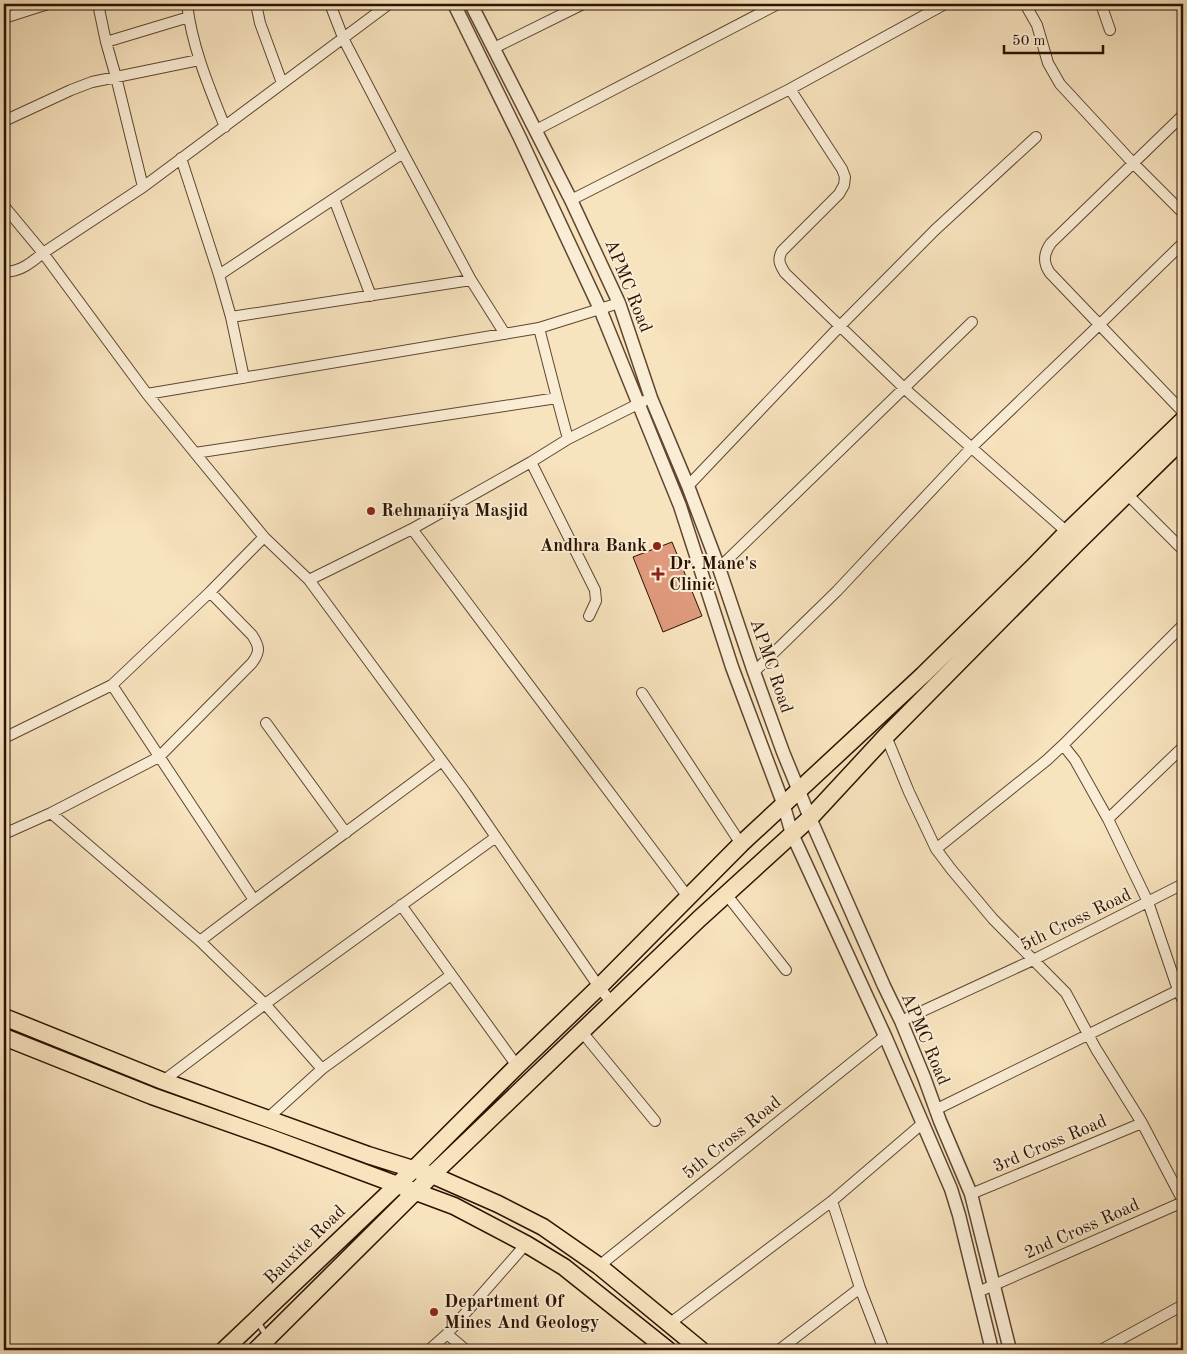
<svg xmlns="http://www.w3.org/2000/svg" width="1187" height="1354" viewBox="0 0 1187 1354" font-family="'Old Standard TT',serif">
<rect width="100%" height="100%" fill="#f7e3be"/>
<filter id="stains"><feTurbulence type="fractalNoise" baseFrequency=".004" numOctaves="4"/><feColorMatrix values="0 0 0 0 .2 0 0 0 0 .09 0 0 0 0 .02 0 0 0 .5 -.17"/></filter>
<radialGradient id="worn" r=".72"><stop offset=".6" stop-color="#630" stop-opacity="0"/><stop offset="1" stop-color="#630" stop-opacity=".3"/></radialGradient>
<path fill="#e09a7d" stroke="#2c1200" d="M672 542 702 616 663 632 633 557Z"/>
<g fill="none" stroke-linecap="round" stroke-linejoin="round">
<g stroke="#5f4630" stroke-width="8">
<path id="service" d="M258 1322 275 1350"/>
</g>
<g stroke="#5f4630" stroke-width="12">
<path id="minor" d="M98 4 106 42 116 77 143 187
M187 4C192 47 209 87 225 127
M256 4 260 23 282 83
M330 4 344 40 403 153 471 280 505 334
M1025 4 1037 25 1048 63 1060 84 1133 163 1183 213
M1101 4 1110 30
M4 18 48 4
M106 42 189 17
M494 48 583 4
M790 89 842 169 845 177 844 185 839 194 782 251C777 260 780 265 785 273L905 389 1067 532
M1183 115 1051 243C1043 254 1043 263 1050 273L1183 412
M4 121 71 90 92 82 199 60
M536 130 778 4
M181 158 219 275 231 317 244 378
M334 199 371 296
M571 200 790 89 945 4
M4 206 43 253 147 394 195 453 264 537 309 580 465 792 599 987 612 1003
M4 272C20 272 31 263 43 253L143 187 389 4
M219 275 403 153
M231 317 471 280
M539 328 557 398
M147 394 539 328 619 303
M195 453 557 398 568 439 644 401
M531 462 595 590 596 601 589 616
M688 486 840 326 935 230 1036 137
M1127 494 1183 550
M412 529 688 897
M719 568 972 322
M309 580 412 529 531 462 568 439
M754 672 837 591 972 447 1099 325 1183 243
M112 685 254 900
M642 693 741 844
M266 723 346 833
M886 736 909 792 936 849 1047 760 1063 745 1075 760 1108 819 1183 747
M4 738 112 685 210 592 264 537
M1063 745 1183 625
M51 813 200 941 265 1004 322 1069
M1108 819 1148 902 1178 990 1183 1001
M4 834 51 813 159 757 252 663C260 652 260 647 252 635L210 592
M936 849 951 869 993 919 1066 993 1096 1049 1142 1123 1183 1201
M726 894 786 970
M401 905 517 1066
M200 941C280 880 362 821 442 761
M901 1021 1033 960 1183 884
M582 1032 655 1121
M163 1081 265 1004 496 837
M935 1110 1183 988
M268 1118 322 1069 451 975
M971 1194 1142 1123
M832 1201 860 1288 884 1350
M599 1266 885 1036
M978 1292 1183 1202
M669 1324 832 1201 923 1123
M447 1334 466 1350
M429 1350 447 1334 526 1244
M779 1350 860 1288
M1101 1350 1183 1305"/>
</g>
<g stroke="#5f4630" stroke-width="15">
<path id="tertiary" d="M454 4 520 138 600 309 680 506 732 667 783 803 792 834 885 1036 951 1189 959 1215 992 1350
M471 4 571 200 619 303 651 398 688 486 719 568 754 672 783 752 810 818 884 986 901 1021 924 1077 940 1121 971 1194 1010 1350"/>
</g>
<g stroke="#2c1200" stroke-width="19">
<path id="primary" d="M4 1017 163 1081 368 1155 432 1175 498 1204 543 1227 599 1266 701 1350
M4 1037 152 1096 274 1139 454 1206 526 1244 564 1267 668 1350
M224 1350 414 1169 517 1066 599 987 741 844 923 675 1032 568 1067 532 1183 420
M256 1350 432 1175 699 919 810 818 886 736 1077 543 1183 439"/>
</g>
<use href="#service" stroke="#faedd5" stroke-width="5"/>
<use href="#minor" stroke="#faedd5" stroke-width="10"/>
<use href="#tertiary" stroke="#faedd5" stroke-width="12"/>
<use href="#primary" stroke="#f7e3be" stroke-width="16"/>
</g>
<g fill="#8f2418" stroke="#faedd5" stroke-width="2">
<circle cx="371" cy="511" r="5"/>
<circle cx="657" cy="546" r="5"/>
<path d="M655.5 566.5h5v5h5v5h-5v5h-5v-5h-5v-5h5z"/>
<circle cx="434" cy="1312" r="5"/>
</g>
<g text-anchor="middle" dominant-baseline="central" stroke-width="4" stroke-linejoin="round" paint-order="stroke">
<g font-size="18" fill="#2c1200" stroke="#faedd5">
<text transform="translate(628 286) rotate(68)">APMC Road</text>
<text transform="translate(771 666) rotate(71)">APMC Road</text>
<text transform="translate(1076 920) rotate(-26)">5th Cross Road</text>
<text transform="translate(925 1039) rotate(67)">APMC Road</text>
<text transform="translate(732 1138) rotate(-39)">5th Cross Road</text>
<text transform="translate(1050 1144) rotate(-23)">3rd Cross Road</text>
<text transform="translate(1082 1229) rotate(-24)">2nd Cross Road</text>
<text transform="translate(305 1245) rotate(-44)">Bauxite Road</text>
</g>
<g font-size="18" font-weight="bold" fill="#2c1200" stroke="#faedd5" text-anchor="start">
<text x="381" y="511">Rehmaniya Masjid</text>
<text x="647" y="546" text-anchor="end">Andhra Bank</text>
<text x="669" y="564">Dr. Mane's<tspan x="669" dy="21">Clinic</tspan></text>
<text x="444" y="1302">Department Of<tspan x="444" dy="21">Mines And Geology</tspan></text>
</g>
</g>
<rect width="1187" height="1354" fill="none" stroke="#f7e3be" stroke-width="20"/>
<rect x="5" y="5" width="1177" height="1344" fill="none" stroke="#2c1200" stroke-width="2.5"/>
<rect x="10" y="10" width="1167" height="1334" fill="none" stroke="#2c1200"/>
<path d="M1004 45v8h99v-8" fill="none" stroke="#2c1200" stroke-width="2.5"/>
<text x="1012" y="45" font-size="15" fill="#2c1200" stroke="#faedd5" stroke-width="4" paint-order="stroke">50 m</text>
<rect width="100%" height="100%" filter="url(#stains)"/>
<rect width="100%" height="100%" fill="url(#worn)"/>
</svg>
